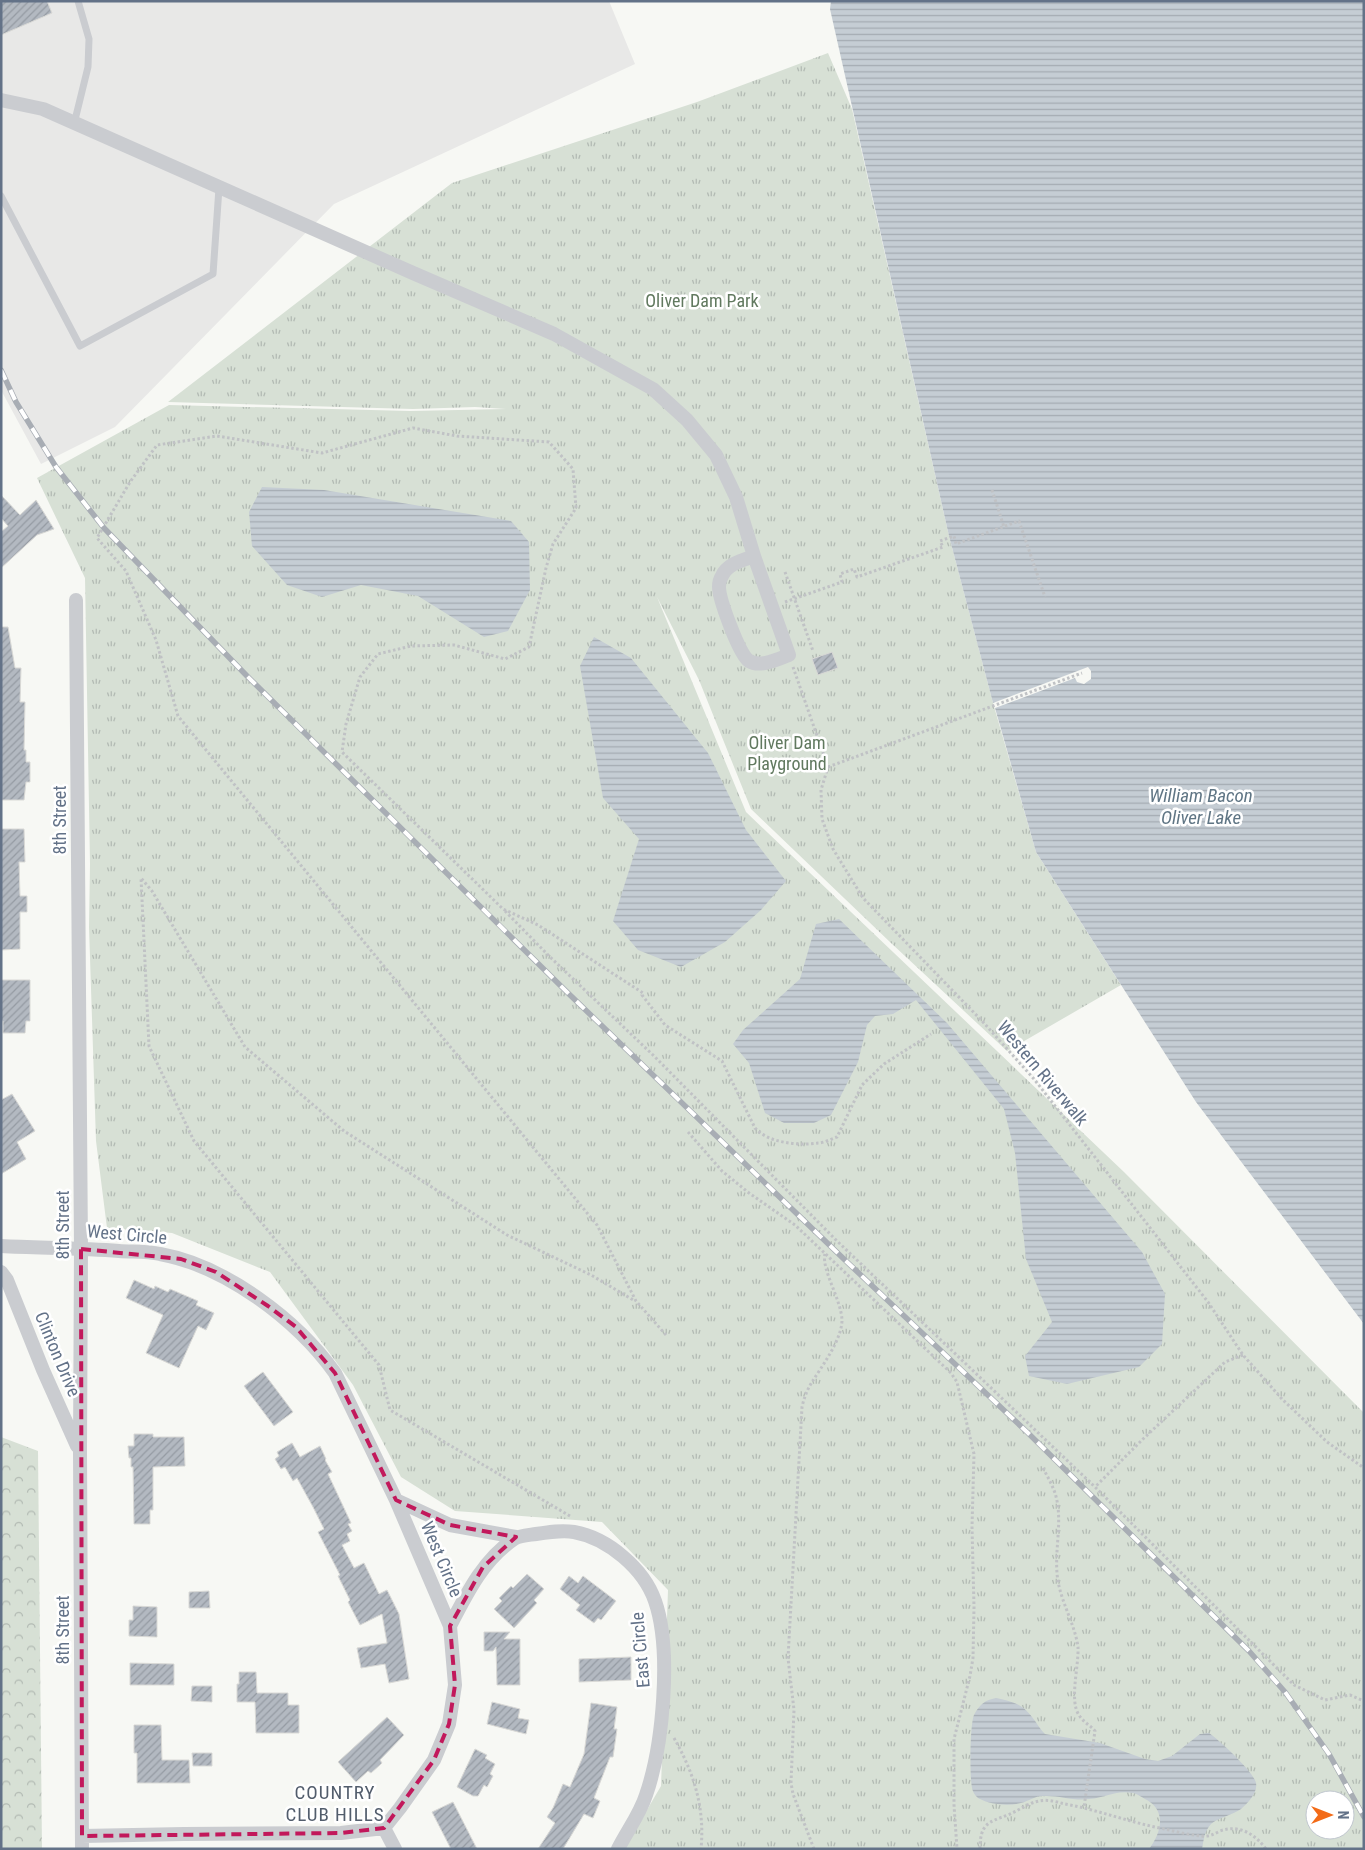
<svg xmlns="http://www.w3.org/2000/svg" width="1365" height="1850" viewBox="0 0 1365 1850" font-family="'Roboto Condensed',sans-serif">
<defs>
<pattern id="grass-tufts" width="24" height="20" patternUnits="userSpaceOnUse" patternTransform="scale(1.25)"><rect width="24" height="20" fill="#d7e0d5"/><path d="M3 7l-1-3M5 7V3M7 7l1-3M15 17l-1-3M17 17v-4M19 17l1-3" fill="none" stroke="#b2bab3"/></pattern>
<pattern id="forest-crowns" width="20" height="18" patternUnits="userSpaceOnUse" patternTransform="scale(1.25)"><rect width="20" height="18" fill="#d7e0d5"/><path d="M2 6a3 3 0 1 1 6 0M12 15a3 3 0 1 1 6 0" fill="none" stroke="#b2bab3"/></pattern>
<pattern id="water-rules" width="6" height="5" patternUnits="userSpaceOnUse" patternTransform="scale(1.25)"><rect width="6" height="5" fill="#c5cdd4"/><path d="M0 2.5h6" fill="none" stroke="#a4abb2"/></pattern>
<pattern id="building-hatch" width="6" height="6" patternUnits="userSpaceOnUse" patternTransform="scale(1.25)"><rect width="6" height="6" fill="#b3b9c1"/><path d="M-1 1l2-2M0 6l6-6M5 7l2-2" fill="none" stroke="#959ba3"/></pattern>
</defs>
<rect width="100%" height="100%" fill="#f7f8f4"/>
<path fill="#e8e8e7" d="M1 1H609L635 64 334 204 115 427 41 464 1 390Z"/>
<path fill="url(#grass-tufts)" fill-rule="evenodd" d="M828 53 852 109 949 536 993 703 1036 852 1121 985 1007 1051 891 943 751 809 699 680 657 597 746 812 1124 1172 1364 1413V1849H624L661 1786 668 1590 602 1522 455 1511 401 1477 353 1385 270 1272 172 1233 107 1228 96 1141 89 927 90 864 85 578 37 478 169 405 410 411 506 409 475 407 413 409 168 402 452 183 697 102ZM1315 1800H1345V1830H1315Z"/>
<path fill="url(#forest-crowns)" d="M1 1437 38 1451 42 1849H1Z"/>
<path fill="url(#water-rules)" d="M831 1H1364V1324L1196 1102 1036 852 995 708 1075 678 1077 682 1084 684 1091 679V671L1088 667 993 703 949 536 830 9Z
M262 487 324 490 511 521 529 542 530 590 508 631 484 637 418 596 361 585 322 597 287 585 252 546 249 512Z
M594 637 631 658 708 753 746 830 786 881 761 910 725 942 681 967 638 950 613 921 639 839 603 798 580 666Z
M839 919 947 1023 1142 1252 1165 1294 1162 1344 1139 1367 1067 1384 1029 1376 1025 1356 1052 1322 1026 1259 1015 1153 1004 1109 916 1000 893 1014 875 1016 867 1025 858 1062 831 1115 814 1123H784L765 1113 749 1063 733 1044 743 1030 800 979 816 924Z
M996 1698C1011 1701 1023 1704 1032 1717 1037 1723 1039 1728 1045 1734L1100 1743 1145 1759 1158 1761 1172 1756 1200 1734 1209 1733C1219 1740 1254 1772 1256 1783 1258 1792 1248 1803 1241 1809 1233 1815 1217 1818 1211 1824 1204 1832 1204 1839 1202 1849H1149C1161 1833 1167 1812 1147 1800 1143 1798 1138 1794 1133 1793 1114 1790 1106 1798 1089 1799 1073 1801 1058 1795 1043 1796 1035 1796 1029 1801 1021 1803 1009 1806 991 1805 980 1799 977 1798 974 1794 973 1791 969 1784 970 1723 974 1715 979 1705 985 1700 996 1698Z"/>
<path fill="url(#building-hatch)" stroke="#d9d9d6" d="M1 1H47L52 13 1 35Z
M1 495 20 515 36 500 54 529 37 535 1 568V532L8 526 1 518Z
M1 627H8L15 668H21L20 702H25L24 750H26V762H30V782H26L24 800H1Z
M832 652 838 668 818 675 812 659Z
M1 829H24L25 862H19L20 896H27V912H20V949L1 950Z
M1 980H30V1021H26L25 1033H3V1021H1Z
M12 1094 35 1131 17 1142 26 1159 1 1174V1100Z
M134 1280 154 1289 155 1286 168 1292 170 1289 198 1301 196 1305 214 1313 206 1330 198 1326 179 1368 146 1353 163 1315 126 1298Z
M263 1372 293 1412 274 1426 244 1386Z
M134 1434H153V1437H184L185 1466 153 1467V1510H150V1524H134L133 1467H131V1458H129L128 1446H134Z
M292 1443 300 1457 320 1446 326 1459 325 1460 332 1472 328 1474 351 1523 348 1524 352 1531 347 1534 350 1541 342 1545 354 1568 364 1563 379 1594 387 1590 399 1614 409 1679 389 1683 385 1664 361 1668 357 1648 387 1643 382 1614 360 1625 348 1602 350 1600 338 1576 340 1575 318 1532 324 1529 313 1507 297 1478 293 1481 285 1467 281 1469 275 1459 279 1456 277 1452Z
M527 1574 544 1589 534 1600 537 1603 514 1628 494 1609 502 1601 499 1598 511 1586 513 1588Z
M569 1576 578 1583 583 1576 616 1601 601 1620 598 1618 594 1623 576 1610 580 1605 560 1589Z
M209 1591 210 1608H189V1592Z
M133 1606 157 1607V1637L129 1636V1620H133Z
M484 1632H510L504 1639H520V1685H497L496 1647 493 1651H484Z
M631 1657V1680L579 1682V1659Z
M130 1663 174 1664V1685H130Z
M239 1672H256L257 1693H288V1705H299V1733H256L255 1702H237V1684H239Z
M192 1686H212V1702L191 1701Z
M492 1702 520 1709 518 1718 529 1720 526 1734 487 1724Z
M591 1703 617 1707 614 1729H617L613 1757H610L594 1798 600 1801 593 1818 584 1814 563 1849H538L555 1823 547 1817 553 1808 563 1784 570 1787 584 1754Z
M387 1717 404 1735 380 1760 382 1763 371 1773 368 1771 356 1782 338 1762Z
M134 1725H161L162 1760H189L190 1783H137V1753H134Z
M475 1749 487 1755 485 1758 495 1764 490 1774 493 1776 487 1787 484 1785 478 1796H473L457 1787Z
M192 1753H212V1766H193Z
M453 1802 477 1849H451L432 1812Z"/>
<g fill="none" stroke-linecap="round" stroke-linejoin="round">
<path stroke="#c0c2c5" stroke-width="3" stroke-dasharray="2.5 2.5" stroke-linecap="butt" d="M992 490 1004 527
M785 572 813 651
M785 602 842 582 840 574 854 569 857 577 943 547 940 541 954 536 956 544 1019 521 1045 597
M793 667 828 767 821 790 822 819 833 849 863 898 983 1022 1034 1079 1208 1302 1243 1355 1282 1399 1327 1442 1364 1468
M828 767 1082 673
M505 911 549 956 654 1056 837 1241 1095 1487
M688 1132 722 1171 749 1193 795 1225 951 1373 957 1382 974 1454 972 1527 974 1607 973 1658 970 1676 954 1739V1805L957 1849
M666 1335 636 1301 597 1225 178 716 156 640 126 571 97 538 130 482 157 445 217 436 322 453 413 428 457 436 549 442 573 469 576 508 553 544 546 568 529 647 505 659 454 645 411 646 378 654 360 677 346 724 342 752 503 909 538 925 643 993 642 995 665 1025 722 1061 755 1128C768 1143 799 1146 818 1143 824 1143 831 1139 837 1137L862 1085 884 1064 931 1034
M1243 1355 1225 1362 1143 1439 1095 1487 1294 1685 1325 1700 1350 1695 1364 1701
M1043 1468C1047 1476 1052 1484 1055 1493 1064 1521 1053 1552 1058 1581 1062 1604 1075 1625 1078 1647 1079 1666 1069 1701 1079 1715 1083 1722 1090 1725 1095 1731L1084 1807
M570 1516 390 1410 379 1365 194 1141 149 1046 141 878 152 891 245 1047 344 1131 507 1235 591 1275 635 1301
M674 1738C694 1773 705 1808 701 1849
M814 1849 793 1794 791 1783 794 1710 788 1658 802 1407C804 1398 807 1390 812 1382 822 1366 841 1341 842 1321 842 1301 821 1269 825 1254
M980 1849C980 1824 988 1822 1008 1815 1018 1811 1028 1803 1039 1801 1048 1799 1057 1802 1065 1804 1099 1810 1131 1823 1165 1829 1177 1832 1190 1835 1202 1836 1209 1837 1214 1834 1220 1831 1239 1824 1255 1834 1266 1849"/>
<path stroke="#caccd0" stroke-width="7" d="M74 124 88 67 89 39 78 1
M1 196 80 346 213 274 219 188"/>
<path stroke="#caccd0" stroke-width="14" d="M1 100 43 109 413 273 554 334 653 389 687 420 716 455 736 497 754 556 789 655C778 659 760 668 749 661 739 654 719 599 719 587 719 583 720 579 722 576 727 564 743 560 754 556
M76 600 81 1249 80 1451 82 1849
M1 1246C40 1248 80 1248 119 1251 132 1252 147 1251 160 1254 226 1266 297 1320 335 1373L396 1500 450 1626 455 1685 449 1724 434 1760 400 1808 384 1828 341 1833 184 1834 82 1836
M1 1272 7 1280 43 1370 77 1446
M396 1500 450 1525 516 1537
M450 1626C467 1593 483 1560 514 1539 520 1535 530 1535 536 1534 549 1532 562 1530 574 1532 608 1538 644 1569 655 1601 672 1650 663 1746 646 1795 640 1814 627 1831 618 1849
M384 1828 395 1849"/>
<g stroke="#a8adb4" stroke-width="5.5">
<path id="rail" d="M1 370 16 402 56 467 104 528 247 676 570 995 847 1262 1027 1432 1249 1651 1285 1692 1329 1754 1364 1817"/>
</g>
<use href="#rail" stroke="#fff" stroke-width="4" stroke-dasharray="11" stroke-linecap="butt"/>
</g>
<path fill="none" stroke="#c2185b" stroke-width="4" stroke-dasharray="10 6" stroke-linejoin="round" d="M81 1249 181 1259 216 1272 268 1306 296 1327 335 1373 396 1500 450 1525 516 1537 483 1567 450 1626 455 1685 449 1724 434 1760 384 1828 341 1833 82 1836Z"/>
<g text-anchor="middle" dominant-baseline="central" stroke-width="5" stroke-linejoin="round" paint-order="stroke">
<g font-size="18" fill="#61795f" stroke="#fff">
<text x="702" y="300">Oliver Dam Park</text>
<text x="787" y="742">Oliver Dam<tspan x="787" dy="21">Playground</tspan></text>
</g>
<g font-size="18" fill="#637288" stroke="#fff">
<text transform="translate(59 820) rotate(-90)">8th Street</text>
<text transform="translate(1043 1073) rotate(50)">Western Riverwalk</text>
<text transform="translate(62 1225) rotate(-90)">8th Street</text>
<text transform="translate(127 1234) rotate(5)">West Circle</text>
<text transform="translate(58 1354) rotate(67)">Clinton Drive</text>
<text transform="translate(442 1559) rotate(67)">West Circle</text>
<text transform="translate(62 1630) rotate(-90)">8th Street</text>
<text transform="translate(640 1650) rotate(-95)">East Circle</text>
</g>
<g font-size="19" font-style="italic" fill="#5f7584" stroke="#fff">
<text x="1201" y="795">William Bacon<tspan x="1201" dy="22">Oliver Lake</tspan></text>
</g>
<g font-size="19" letter-spacing="1" fill="#525d6c" stroke="#fff">
<text x="335" y="1792">COUNTRY<tspan x="335" dy="22">CLUB HILLS</tspan></text>
</g>
</g>
<rect width="1365" height="1850" fill="none" stroke="#637288" stroke-width="5"/>
<g transform="translate(1330 1815) rotate(90)"><circle r="24" fill="#ffffff" stroke="#c1c7cf"/>
<path d="M0-4L9 19L0 12L-9 19Z" fill="#f36b18"/>
<text y="-8" font-size="14" font-weight="bold" text-anchor="middle" fill="#637288">N</text>
</g>
</svg>
